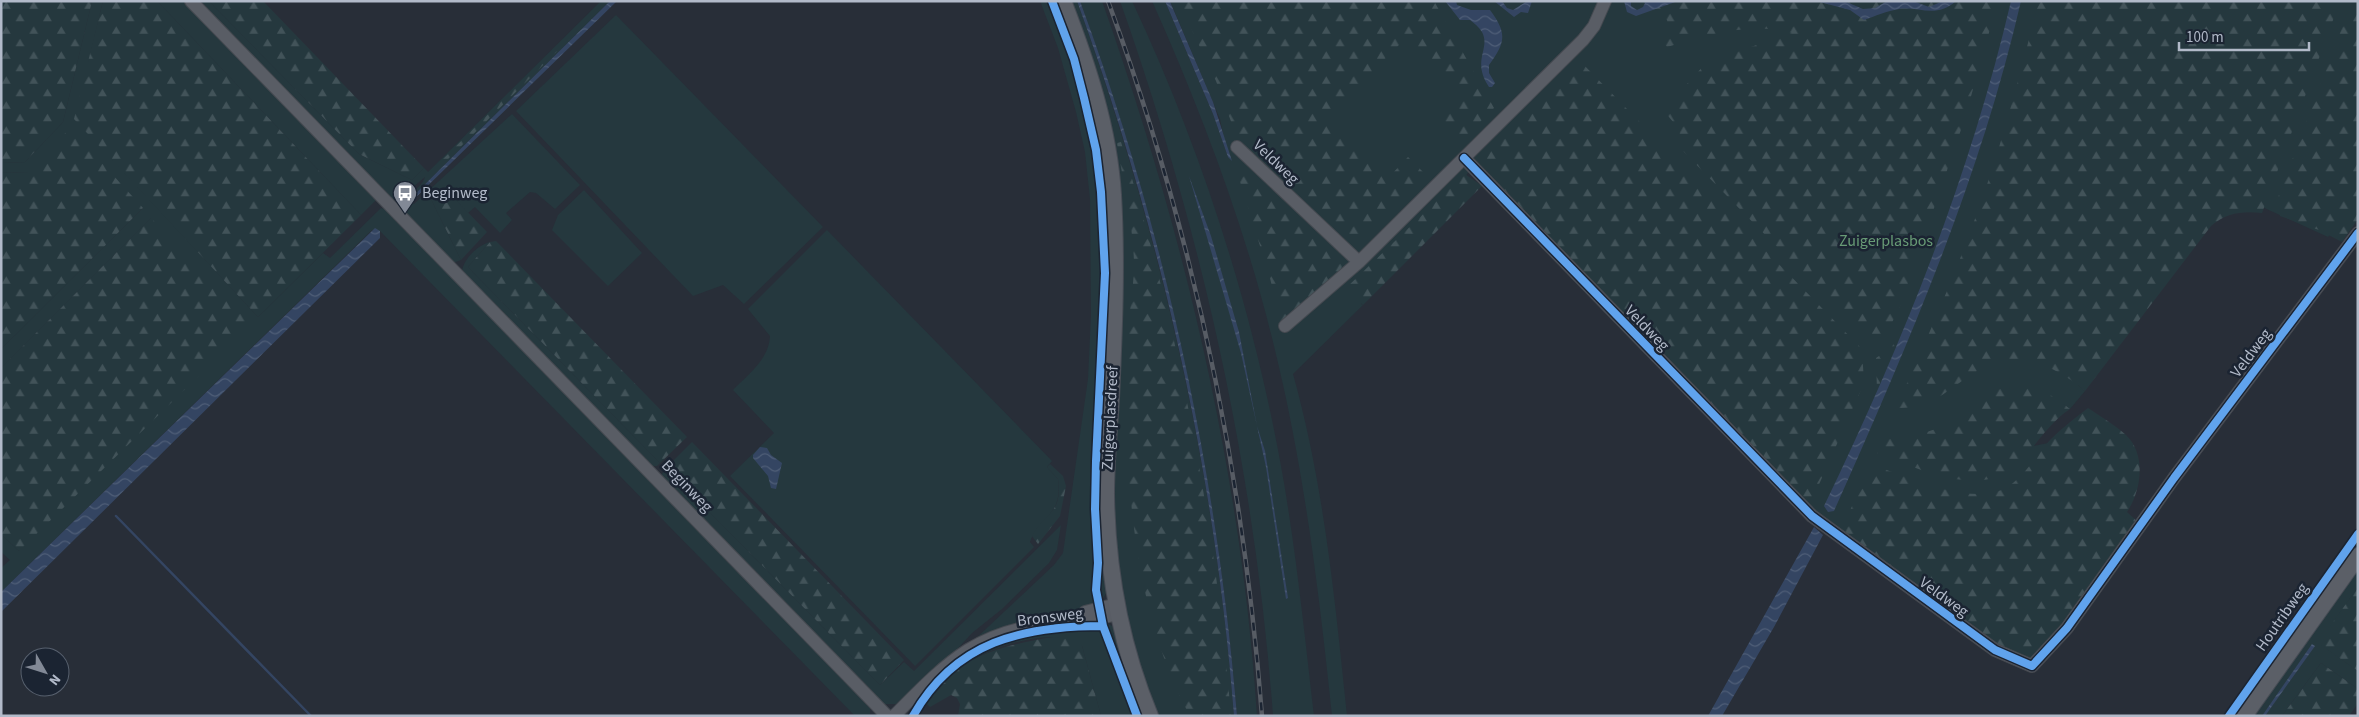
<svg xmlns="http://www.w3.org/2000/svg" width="2359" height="717" viewBox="0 0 2359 717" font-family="'Source Sans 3',sans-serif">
<defs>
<pattern id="forest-firs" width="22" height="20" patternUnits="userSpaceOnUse" patternTransform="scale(1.25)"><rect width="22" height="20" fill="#25383e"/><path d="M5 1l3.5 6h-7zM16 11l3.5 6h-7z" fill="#425359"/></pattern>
<pattern id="water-waves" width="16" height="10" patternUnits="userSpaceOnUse" patternTransform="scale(1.25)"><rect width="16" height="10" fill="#344562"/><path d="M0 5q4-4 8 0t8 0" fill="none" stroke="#4f5e77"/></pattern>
</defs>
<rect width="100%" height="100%" fill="#282e38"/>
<path fill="#25383e" d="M92 1H103L75 119 258 317 323 253 330 258 381 208 388 210 870 708V716H855L380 231 372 230 1 592V568L10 560 1 552V534L19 551 151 218 1 368V349L143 208 29 172 1 173V163L25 162 63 122Z
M157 1H184L375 197V201L361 215Z
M195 1H209L359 154 412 180 424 168 428 172 601 1H610L409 200 414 204 512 114 580 185 555 209 536 193 530 192 506 213 512 220 500 233 475 207 468 213 443 187 431 199 461 260 453 263 400 211C401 194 421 191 425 177L394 203Z
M1040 1H1049L1079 84 1096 166 1102 227V312L1092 489 1096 605 1021 622 970 644 1054 565 1063 553 1088 379 1091 315 1090 199 1085 152 1076 112 1058 48Z
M1055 1H1058L1093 108 1109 208 1107 592 1100 603C1098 590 1101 578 1101 565 1101 545 1097 525 1097 505 1097 456 1102 407 1105 357 1112 229 1102 122 1055 1Z
M1069 1H1077C1160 232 1215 471 1234 716H1157L1134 649 1125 610 1111 507 1120 243Z
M1080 1H1102C1184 232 1241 471 1257 716H1237C1217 471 1163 232 1080 1Z
M1120 1H1132C1203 152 1256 319 1284 483 1297 560 1305 638 1314 716H1273C1255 471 1202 233 1120 1Z
M1152 1H1165L1213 114 1228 157 1220 119 1170 1H2358V200L2328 237 2260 206 2221 208 2078 385 2085 391 2070 409 2063 404 2028 447 2094 434 2023 660 1819 516 1472 168 1361 304 1363 305 1293 374C1324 485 1335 600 1347 716H1332C1319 591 1304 468 1274 346 1245 227 1202 113 1152 1Z
M616 15 823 227 744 304 723 285 693 296 516 111Z
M584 190 642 253 608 286 552 230 558 215Z
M827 230 1052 461 1047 467 1058 479C1063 517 1040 514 1030 542L1034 547 915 666 730 476 774 433 733 390C749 374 769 359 770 336L748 309Z
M490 242 468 267 660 463 657 466H648L462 272C463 259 478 245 490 242Z
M666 468 880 685 904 662 914 671 1061 525 1057 550 1049 563 1002 609 972 633 950 657 896 704H883L662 481V474Z
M2358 569V587L2319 643 2358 671V689L2321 663 2282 716H2253Z
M1104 622 1112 626 1115 632 1143 716H1139L1135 705Z
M1071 627 1101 629 1134 716H1101L1082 646C1073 643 1062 637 1052 637 1012 638 966 657 938 687L935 686C974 648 1017 634 1071 627Z"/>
<path fill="url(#forest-firs)" d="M1 1H92L63 122 25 162 1 163Z
M103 1H157L361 215 258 317 74 119Z
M209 1H263L424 168 412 180 359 154Z
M602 1H608L441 166 437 165Z
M1178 1H1434L1494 108 1461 141 1437 118 1459 93 1433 62 1404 40 1327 117 1390 176 1408 157 1426 175 1349 249 1239 143 1216 81Z
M1647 1H1998L1964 121 1901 304 1887 333 1872 344 1678 146 1680 130 1663 110 1707 62 1792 33C1749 21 1708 35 1667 47L1659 37 1668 25 1667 20 1647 5Z
M2039 1H2340L2262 213C2242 211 2226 213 2211 226L2085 391C2052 363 2014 348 1974 373 1946 390 1933 409 1896 408 1924 345 1953 281 1976 216 2002 146 2020 73 2039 1Z
M2352 1H2358V219L2342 242 2319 230 2280 216 2277 200Z
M1580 61 1862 349 1864 383 1809 507 1474 164Z
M70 128 143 208 1 349V173L29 172Z
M1121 142C1179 329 1215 521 1231 716H1190C1130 606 1122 457 1128 335 1129 311 1134 287 1134 263 1133 222 1123 183 1117 143Z
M1231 153 1254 170 1344 262 1339 274 1282 329 1270 278Z
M1465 174 1482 186 1363 305 1346 288Z
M443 187 487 232 461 260 431 199Z
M151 218 251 325 19 551 1 534V368Z
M496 241 687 437 660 463 468 267 490 242Z
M1898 338 1877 391 1876 358 1891 348Z
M2010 385C2032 382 2054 396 2070 409 2049 423 2037 444 2020 462 1984 501 1919 469 1877 453L1883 439C1911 439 1938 431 1960 415 1977 403 1990 391 2010 385Z
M2088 408C2100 416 2115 425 2126 435 2147 455 2141 491 2127 512L2140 524 2060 636 2024 664 1839 533 1872 465C1909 476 1979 512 2013 483 2028 471 2037 454 2050 440 2062 428 2075 418 2088 408Z
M692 442 904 660 880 685 666 468Z
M1050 464 1063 476 1066 486 1060 516 1038 544 1032 536C1045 511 1063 515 1058 479L1047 467Z
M2358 587V671L2318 643Z
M1054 637 1074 638 1082 646 1101 716H958L960 704 957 698 951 695 930 707 927 704C945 659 1011 643 1054 637Z
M2321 663 2358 689V703L2349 716H2282Z"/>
<path fill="url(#water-waves)" d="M610 1H617L410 203 408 201Z
M1077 1H1080C1165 231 1217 472 1237 716H1234C1215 472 1161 231 1077 1Z
M1165 1H1170L1171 4 1213 102 1232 161 1228 157 1213 114Z
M1445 1H1456L1457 5 1471 10H1490C1507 33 1506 42 1489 65V73L1495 83 1492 87H1489C1471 60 1491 49 1482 32 1479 27 1474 23 1470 20H1460Z
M1494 1H1502L1507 8 1513 10 1527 1H1532L1528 13 1521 12 1514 17Z
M1624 1H1631V6L1637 10 1643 7 1645 3 1643 1H1678L1636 16 1627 12Z
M1816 1H1844L1863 9 1875 8 1887 1H1913L1929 7 1943 1H1956C1936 19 1919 6 1899 9 1887 11 1875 16 1864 20L1850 10Z
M2011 1H2021C1980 179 1908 345 1834 511L1828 512 1824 506C1902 345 1970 176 2011 1Z
M1189 176 1211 236 1239 332 1257 426 1265 451 1288 598 1286 599 1266 467 1241 353Z
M375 228 380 231V238L1 612V592Z
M760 447 767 448 771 455 782 463 776 489 771 488 768 476 753 458V455Z
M1814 527 1823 535 1774 627 1722 716H1708Z
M2312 644 2315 646 2265 716H2262Z"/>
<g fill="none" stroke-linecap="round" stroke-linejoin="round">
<path stroke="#344562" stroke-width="2.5" d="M116 516 311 716"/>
<g stroke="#454950" stroke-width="14">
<path id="minor" d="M191 1 887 716
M1237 147 1359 262
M1464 158 1812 516 1995 650 2032 666 2067 628 2174 478 2358 233
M1285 326 1359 262 1583 40 1594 26 1605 1
M1085 612 1117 604
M894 716C917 693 940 668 968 650 998 631 1032 624 1066 622 1084 621 1102 617 1119 614"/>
</g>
<g stroke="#464b54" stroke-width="18">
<path id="major" d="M1063 1C1087 63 1109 129 1113 195 1117 263 1114 332 1111 399 1109 431 1106 463 1106 494 1107 570 1121 646 1150 716
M2244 716 2358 556"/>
</g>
<use href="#minor" stroke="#595d65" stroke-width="12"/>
<use href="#major" stroke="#5b5f67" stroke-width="16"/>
<g stroke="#575c64" stroke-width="4.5">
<path id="rail" d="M1108 1C1193 231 1243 472 1262 716"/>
</g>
<use href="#rail" stroke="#1b2432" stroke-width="2.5" stroke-dasharray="8" stroke-linecap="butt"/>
<g stroke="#1b2432" stroke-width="11">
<path id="cycleway" d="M1052 1 1074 59 1084 98 1096 150 1101 192 1105 273 1096 461 1095 509 1098 563 1096 590 1103 626 1137 716
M1464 158 1812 516 1995 650 2032 666 2067 628 2174 478 2358 233
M913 716C955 641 1023 626 1103 626
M2229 716 2358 534"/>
</g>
<use href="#cycleway" stroke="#60a3ed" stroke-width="8"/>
</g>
<defs>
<g id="bus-pin" transform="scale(1.25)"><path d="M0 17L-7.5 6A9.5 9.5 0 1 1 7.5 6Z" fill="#828996" stroke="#1b2432"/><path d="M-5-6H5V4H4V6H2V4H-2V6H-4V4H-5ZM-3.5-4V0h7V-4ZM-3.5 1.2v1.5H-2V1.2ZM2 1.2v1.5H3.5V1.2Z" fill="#fff"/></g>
</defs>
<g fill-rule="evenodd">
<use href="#bus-pin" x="405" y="193"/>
</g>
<g text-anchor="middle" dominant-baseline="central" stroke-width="5" stroke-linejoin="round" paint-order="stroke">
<g font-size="16" fill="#b2bac9" stroke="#1b2432">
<text transform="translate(1276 162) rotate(44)">Veldweg</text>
<text transform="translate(1647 328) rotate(46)">Veldweg</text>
<text transform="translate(2251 353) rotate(-53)">Veldweg</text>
<text transform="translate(1110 418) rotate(-87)">Zuigerplasdreef</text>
<text transform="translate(687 486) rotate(46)">Beginweg</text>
<text transform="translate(1944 597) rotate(36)">Veldweg</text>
<text transform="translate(1050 617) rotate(-7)">Bronsweg</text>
<text transform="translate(2282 617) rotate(-55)">Houtribweg</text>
</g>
<g font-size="16" fill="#b2bac9" stroke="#1b2432" text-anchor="start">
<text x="422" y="193">Beginweg</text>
</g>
<g font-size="16" fill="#689b76" stroke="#1b2432">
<text x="1886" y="241">Zuigerplasbos</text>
</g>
</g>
<rect width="2359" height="717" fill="none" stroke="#b2bac9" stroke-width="5"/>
<g transform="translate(45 672) rotate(129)"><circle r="24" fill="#1b2432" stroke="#57606e"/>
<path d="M0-4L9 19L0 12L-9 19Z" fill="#828996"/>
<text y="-8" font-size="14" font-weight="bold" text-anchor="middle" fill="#b2bac9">N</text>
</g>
<path d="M2179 42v8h130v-8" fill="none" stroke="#b2bac9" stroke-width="2.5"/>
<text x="2186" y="42" font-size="15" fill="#b2bac9" stroke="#1b2432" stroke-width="4" paint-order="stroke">100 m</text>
</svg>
